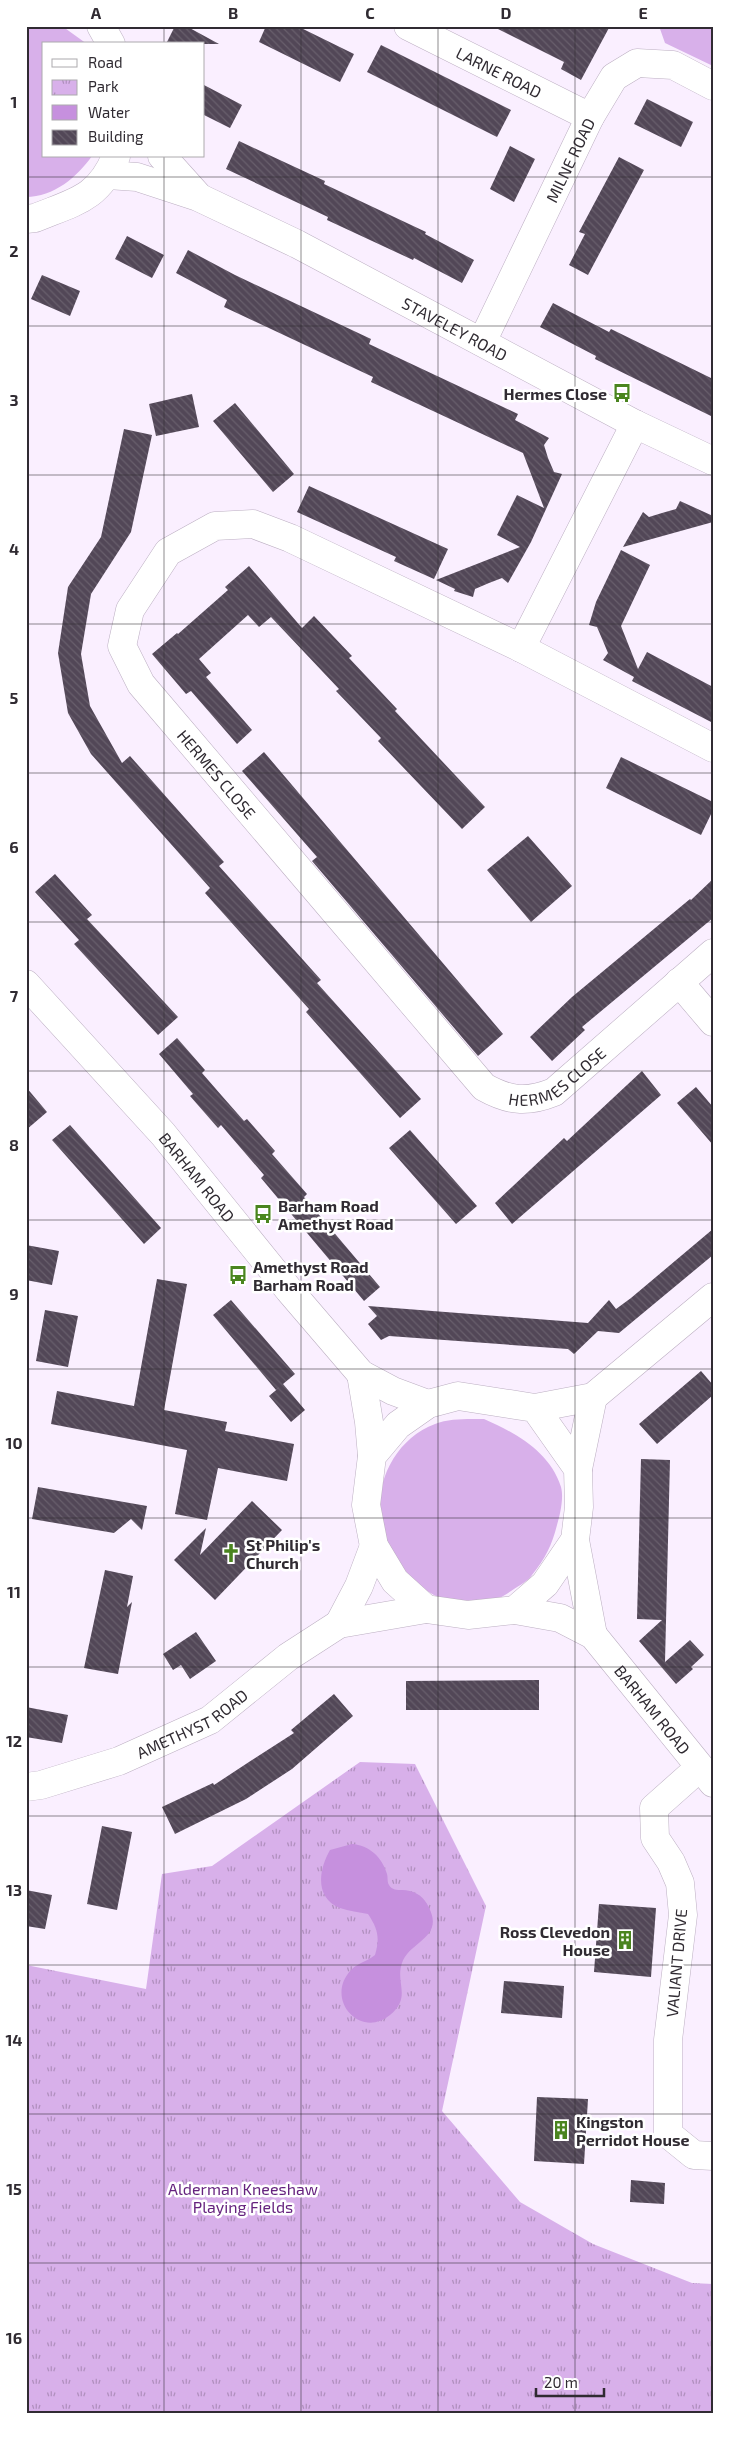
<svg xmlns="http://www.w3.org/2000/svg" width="739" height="2440" viewBox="0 0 739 2440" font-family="'Exo 2',sans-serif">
<defs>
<pattern id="park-tufts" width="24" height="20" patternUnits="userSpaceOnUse" patternTransform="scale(1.25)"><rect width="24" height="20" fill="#d8b0ea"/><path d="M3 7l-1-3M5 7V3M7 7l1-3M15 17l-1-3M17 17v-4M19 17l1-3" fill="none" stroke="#b08fbe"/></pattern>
<pattern id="building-back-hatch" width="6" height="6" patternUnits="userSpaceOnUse" patternTransform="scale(1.25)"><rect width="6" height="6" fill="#524757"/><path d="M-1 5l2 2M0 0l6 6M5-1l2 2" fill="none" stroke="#685f6c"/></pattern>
</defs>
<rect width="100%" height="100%" fill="#faefff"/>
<path fill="#d8b0ea" d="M26 26H62L87 44H44V156H92C77 177 54 197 26 197Z
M659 26H713V66L665 43Z
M484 1419C516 1433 550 1452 561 1487 564 1498 560 1515 557 1525 552 1545 545 1559 532 1575 528 1581 520 1585 514 1589 504 1596 493 1603 481 1605 447 1611 398 1578 386 1547 367 1501 387 1442 435 1424 450 1418 469 1419 484 1419Z"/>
<path fill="url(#park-tufts)" d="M360 1762 415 1764 486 1906 442 2111 520 2202 593 2244 692 2283 713 2284V2414H26V1965L146 1989 162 1874 212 1866Z"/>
<path fill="#c690de" d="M352 1844C369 1845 382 1857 387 1874 388 1877 387 1882 389 1885 392 1890 397 1890 402 1890 413 1890 422 1895 427 1904 447 1938 410 1940 402 1963 395 1983 412 1997 390 2015 360 2040 323 1998 352 1969 358 1963 368 1961 375 1955 380 1938 378 1929 368 1914 359 1912 349 1911 340 1908 314 1898 319 1869 330 1850Z"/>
<path fill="url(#building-back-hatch)" d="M175 26H186L219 44H166Z
M266 26H297L354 54 340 82 259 42Z
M492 26H610L581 80 561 69 564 62Z
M381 45 511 110 497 137 367 72Z
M204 85 242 105 230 128 204 115Z
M647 99 693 122 681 147 634 124Z
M239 141 325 181 324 184 426 232 425 234 474 260 462 283 414 258 413 260 327 220 328 217 226 169Z
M510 146 535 159 514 202 490 189Z
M619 157 644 170 588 275 569 265 585 234 579 232Z
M127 236 164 255 152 278 115 259Z
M188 250 235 275 371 339 369 344 518 414 515 420 549 438 544 445 548 458 554 472 562 474 531 542 508 583 502 578 489 583 475 589 473 597 454 591 455 589 436 580 520 547 497 535 517 495 544 508 523 453 371 382 373 377 224 307 227 300 176 273Z
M42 275 80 291 70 316 31 299Z
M553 303 609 332 611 329 713 379V417L595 359 596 356 540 327Z
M192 394 199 427 156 436 149 404Z
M235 403 294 474 273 492 213 421Z
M124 429 152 435 131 532 91 594 81 654 90 706 122 763 130 756 208 844 224 862 219 866 321 980 317 983 421 1099 400 1118 306 1012 309 1009 205 893 210 888 91 754 68 713 58 653 68 587 101 537Z
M309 486 448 549 434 579 394 561 396 557 297 512Z
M680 501 713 516V522L623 547 643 512 649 517 662 513 676 509Z
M621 550 650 565 621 626 638 669 647 652 713 687V723L632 681 634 677 603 660 608 653 603 641 597 627 589 625 596 602Z
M249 566 302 628 314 616 352 656 349 658 397 709 395 711 485 807 462 829 378 741 381 738 336 691 339 689 271 617 259 627 248 615 199 659 211 673 206 677 252 730 237 744 191 691 186 694 152 654 177 633 178 634 228 590 225 587Z
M264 752 503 1034 478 1056 312 861 317 857 242 771Z
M621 757 713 802V810L701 835 606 788Z
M528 836 572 886 531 922 487 870Z
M55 874 92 915 87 919 178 1017 158 1035 74 944 79 940 35 892Z
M713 879V918L582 1027 585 1030 552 1061 530 1037 572 997 690 899 691 900Z
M177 1038 205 1070 202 1073 222 1096 244 1121 247 1119 275 1151 272 1154 307 1194 304 1197 380 1287 364 1301 261 1178 264 1175 221 1125 218 1128 190 1096 193 1094 159 1054Z
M642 1071 661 1095 512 1224 495 1203 564 1138 567 1141Z
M26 1087 47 1112 26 1130Z
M696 1087 713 1107V1145L677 1103Z
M70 1125 161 1228 144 1244 52 1140Z
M410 1130 477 1206 456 1224 389 1148Z
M713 1229V1255L619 1333 598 1331 574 1354 568 1349 389 1336 381 1340 368 1324 377 1316 368 1306 588 1323 609 1300 616 1309 631 1298Z
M26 1245 59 1251 52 1285 26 1280Z
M157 1279 187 1284 164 1410 227 1422 225 1431 294 1444 287 1481 218 1468 207 1520 175 1514 187 1450 51 1424 57 1391 134 1406Z
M231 1300 295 1374 283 1384 305 1410 291 1422 269 1396 281 1386 276 1390 213 1315Z
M45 1310 78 1316 68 1367 36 1361Z
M701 1371 713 1385V1395L657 1444 639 1424Z
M641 1459 670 1460 665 1662 690 1640 704 1655 691 1667 693 1669 676 1684 639 1641 662 1620 637 1619Z
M38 1487 147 1506 142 1530 131 1519 114 1533 32 1519Z
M252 1501 282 1530 215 1600 174 1560 206 1528 200 1555Z
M105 1570 133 1576 127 1607 132 1602 118 1674 84 1668Z
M196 1632 216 1661 190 1679 181 1665 173 1670 163 1654Z
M539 1680V1710H406V1681Z
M334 1694 353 1716 292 1769 246 1799 175 1834 162 1807 213 1783 214 1785 252 1760 294 1733 291 1730Z
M26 1707 68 1715 62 1743 26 1737Z
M102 1826 132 1832 117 1910 87 1904Z
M26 1890 52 1895 45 1929 26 1926Z
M599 1904 656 1908 651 1977 594 1972Z
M504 1981 564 1986 562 2018 501 2013Z
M537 2097 588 2099 584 2164 534 2161Z
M631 2180 665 2183 664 2204 630 2202Z"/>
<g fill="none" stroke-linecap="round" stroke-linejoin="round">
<g stroke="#bcafc2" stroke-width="29">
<g id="minor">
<path d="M101 26 111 44"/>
<path id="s1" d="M408 26 590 117"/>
<path d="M162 156 198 196"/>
<path id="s2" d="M108 175 137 177 198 197 297 244 635 424 713 461"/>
<path d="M26 219 35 218C74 202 99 199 116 156"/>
<path id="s3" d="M482 342 590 117 614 77 637 63 673 65 713 86"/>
<path d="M521 648 635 424"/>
<path id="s4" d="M713 748 521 648 290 538 253 524 215 526 168 552 130 610 122 646 141 684 484 1087C509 1101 527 1103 554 1092L713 953"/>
<path d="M679 982 713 1022"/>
<path id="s5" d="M26 984 163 1134 289 1290 361 1374 393 1391 428 1404"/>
<path d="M361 1374 369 1422 372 1456"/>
<path d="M535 1408 578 1469 579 1507 575 1540 545 1584 515 1610 468 1615 426 1609 395 1581 374 1546 366 1505 372 1456 398 1425 428 1404 458 1396 535 1408 593 1397 713 1297"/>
<path d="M578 1469 593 1397"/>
<path d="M575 1540 593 1635"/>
<path id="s6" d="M515 1610 560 1618 593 1635 713 1783"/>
<path d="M339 1624 359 1586 374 1546"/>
<path d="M699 1768 654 1808 655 1838 671 1862 680 1883 683 1915 668 2040V2134L694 2155 713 2156"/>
<path id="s7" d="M26 1787 41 1785 119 1761 210 1720 288 1657 339 1624 426 1609"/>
</g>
</g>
<use href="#minor" stroke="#fff" stroke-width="28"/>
</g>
<path fill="none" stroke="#302b32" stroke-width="1" stroke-opacity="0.55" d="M164 26V44M301 26V2414M438 26V2414M575 26V2414M164 156V2414M26 177H713M26 326H713M26 475H713M26 624H713M26 773H713M26 922H713M26 1071H713M26 1220H713M26 1369H713M26 1518H713M26 1667H713M26 1816H713M26 1965H713M26 2114H713M26 2263H713"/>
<defs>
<g id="bus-bare" transform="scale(1.5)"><path d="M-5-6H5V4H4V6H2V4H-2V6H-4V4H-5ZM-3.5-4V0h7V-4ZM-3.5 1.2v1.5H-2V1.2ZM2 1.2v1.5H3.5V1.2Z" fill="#4a841f" stroke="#fff" stroke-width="2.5" paint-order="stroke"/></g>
<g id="church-bare" transform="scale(1.5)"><path d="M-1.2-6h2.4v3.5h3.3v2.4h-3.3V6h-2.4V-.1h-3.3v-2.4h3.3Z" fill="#4a841f" stroke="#fff" stroke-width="2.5" paint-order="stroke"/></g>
<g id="building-bare" transform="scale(1.5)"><path d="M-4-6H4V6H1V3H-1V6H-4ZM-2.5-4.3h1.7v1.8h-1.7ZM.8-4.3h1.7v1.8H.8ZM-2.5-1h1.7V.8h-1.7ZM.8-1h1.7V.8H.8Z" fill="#4a841f" stroke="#fff" stroke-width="2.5" paint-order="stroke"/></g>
</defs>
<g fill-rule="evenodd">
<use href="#bus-bare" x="622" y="393"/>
<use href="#bus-bare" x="263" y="1214"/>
<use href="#bus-bare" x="238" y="1275"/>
<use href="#church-bare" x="231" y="1553"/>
<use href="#building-bare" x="625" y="1940"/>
<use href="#building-bare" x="561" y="2130"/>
</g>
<g text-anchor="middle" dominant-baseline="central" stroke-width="5" stroke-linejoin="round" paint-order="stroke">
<g font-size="16" fill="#302b32" stroke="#fff">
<text stroke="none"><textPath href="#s1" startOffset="102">LARNE ROAD</textPath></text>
<text stroke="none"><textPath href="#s3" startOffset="202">MILNE ROAD</textPath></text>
<text stroke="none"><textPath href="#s2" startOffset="382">STAVELEY ROAD</textPath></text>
<text stroke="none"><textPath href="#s4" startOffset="870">HERMES CLOSE</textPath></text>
<text stroke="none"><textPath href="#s4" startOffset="1364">HERMES CLOSE</textPath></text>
<text stroke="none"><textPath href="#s5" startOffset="258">BARHAM ROAD</textPath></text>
<text stroke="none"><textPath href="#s6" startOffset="178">BARHAM ROAD</textPath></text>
<text stroke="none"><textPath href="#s7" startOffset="179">AMETHYST ROAD</textPath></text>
<text transform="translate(676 1963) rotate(-85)">VALIANT DRIVE</text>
</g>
<g font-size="16" font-weight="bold" fill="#302b32" stroke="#fff" text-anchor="start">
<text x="607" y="393" text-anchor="end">Hermes Close</text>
<text x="278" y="1205">Barham Road<tspan x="278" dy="18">Amethyst Road</tspan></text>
<text x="253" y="1266">Amethyst Road<tspan x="253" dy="18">Barham Road</tspan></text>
<text x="246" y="1544">St Philip's<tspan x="246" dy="18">Church</tspan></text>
<text x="610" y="1931" text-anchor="end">Ross Clevedon<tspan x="610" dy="18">House</tspan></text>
<text x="576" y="2121">Kingston<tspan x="576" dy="18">Perridot House</tspan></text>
</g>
<g font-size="16" fill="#65227e" stroke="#fff">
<text x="243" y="2188">Alderman Kneeshaw<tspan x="243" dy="18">Playing Fields</tspan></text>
</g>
</g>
<rect width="739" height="2440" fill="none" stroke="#ffffff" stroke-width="55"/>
<rect x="42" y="42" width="162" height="115" fill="#ffffff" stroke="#acaaad"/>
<rect x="52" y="59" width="25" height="8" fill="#ffffff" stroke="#acaaad"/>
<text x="88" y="68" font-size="15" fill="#302b32">Road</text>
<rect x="52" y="80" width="25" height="15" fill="url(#park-tufts)" stroke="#acaaad"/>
<text x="88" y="92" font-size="15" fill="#302b32">Park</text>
<rect x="52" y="105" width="25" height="15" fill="#c690de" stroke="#acaaad"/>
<text x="88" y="118" font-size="15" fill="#302b32">Water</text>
<rect x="52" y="130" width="25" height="15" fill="url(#building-back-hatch)" stroke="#acaaad"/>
<text x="88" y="142" font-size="15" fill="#302b32">Building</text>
<path d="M536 2388v8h68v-8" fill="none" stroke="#302b32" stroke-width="2.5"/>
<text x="544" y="2388" font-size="15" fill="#302b32" stroke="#ffffff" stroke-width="4" paint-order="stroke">20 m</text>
<rect x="28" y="28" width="684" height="2384" fill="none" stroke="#302b32" stroke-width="2"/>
<g font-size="16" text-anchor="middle" font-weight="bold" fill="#302b32">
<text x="96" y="19">A</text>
<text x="233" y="19">B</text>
<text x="370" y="19">C</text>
<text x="506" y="19">D</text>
<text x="643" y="19">E</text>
<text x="14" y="108">1</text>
<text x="14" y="257">2</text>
<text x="14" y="406">3</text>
<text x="14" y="555">4</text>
<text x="14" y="704">5</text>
<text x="14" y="853">6</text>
<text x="14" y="1002">7</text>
<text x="14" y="1151">8</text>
<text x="14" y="1300">9</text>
<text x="14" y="1449">10</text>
<text x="14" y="1598">11</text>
<text x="14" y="1747">12</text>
<text x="14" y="1896">13</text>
<text x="14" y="2046">14</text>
<text x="14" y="2195">15</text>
<text x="14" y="2344">16</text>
</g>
</svg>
